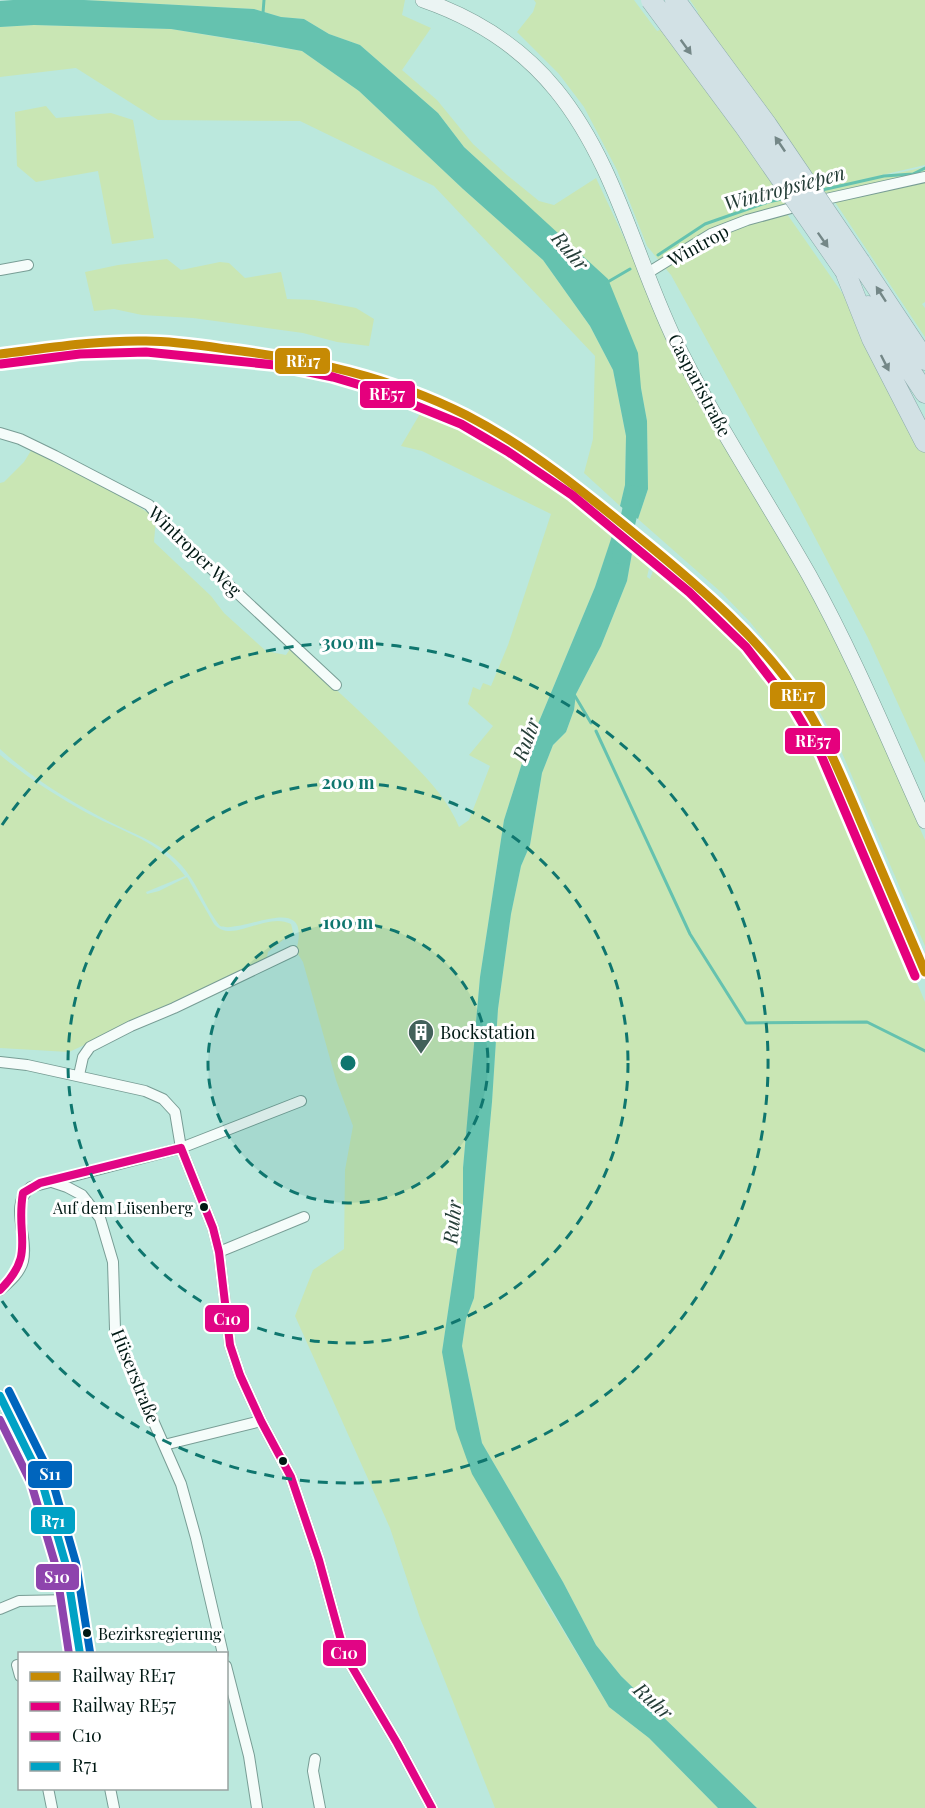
<svg xmlns="http://www.w3.org/2000/svg" width="925" height="1808" viewBox="0 0 925 1808" font-family="'Playfair Display',serif">
<rect width="100%" height="100%" fill="#bbe8dd"/>
<path fill="#c9e6b4" d="M84 0H405L402 15 431 28 402 70 437 100 473 144 507 175 539 201 554 205 596 178 641 274 843 654 925 840V946L839 746 814 702 750 622 722 593 638 519 648 489 647 421 641 388 607 279 464 147 438 113 360 45 329 34 304 19 281 17 254 9Z
M534 0H634L657 31 686 22 698 12 690 0H925V165L736 209 925 167V302L922 304 925 308V337L835 202 787 214 852 307 925 453V763L868 638 798 505 671 275 647 246 617 170 584 107 559 74 517 32 533 12 536 3Z
M34 25 171 29 302 51 359 91 463 189 543 260 590 326 613 370 626 436 625 485 620 506 584 473 593 439 595 356 434 186 300 121 158 120 76 68 0 77V27Z
M46 106 56 118 111 113 133 120 154 238 112 244 98 171 36 182 17 166 15 112Z
M167 259 181 270 220 262 229 263 245 278 281 272 287 299 314 300 356 308 374 319 369 346 337 342 303 333 193 318 142 315 114 309 94 311 85 272 118 265Z
M421 412 513 454 569 498 584 501 652 555 647 577 650 579 657 560C723 596 770 661 809 723L800 729 818 745 925 1002V1808H757L621 1676 596 1645 563 1582 482 1443 462 1346 466 1319 474 1298 492 1102 498 1009 511 914 521 866 530 845 542 773 553 745 566 732 574 710 576 694 601 646 627 581 634 542 615 528 595 587 523 760 504 820 480 977 463 1168V1210L442 1352 541 1594 609 1707 649 1738 718 1808H495L420 1618 390 1528 295 1316 313 1270 344 1249 345 1170 353 1126 336 1080 303 962 296 951C314 888 242 935 220 926 203 905 196 877 174 858 156 841 132 833 110 822 71 802 33 779 0 749V483L4 482 24 462 32 449 104 484 156 518 154 542 211 596 224 613 266 651 286 655 290 649C327 680 362 713 396 747 419 770 447 796 459 827L469 820 490 766 469 755 493 726 468 704 473 687 480 690 483 683 491 686 508 645 551 514 422 451 401 446Z
M0 755C28 778 58 797 89 814 127 834 158 840 185 876L146 892 147 894 159 891 187 877 214 924C232 945 266 911 291 924L293 932 268 952 266 962 69 1052 0 1048Z"/>
<path fill="#65c2af" d="M13 0H84L254 9 281 17 304 19 329 34 360 45 438 113 464 147 608 279 638 353 641 388 647 421 648 489 638 519 620 506 625 485 626 436 613 370 590 326 543 260 463 189 359 91 302 51 252 42 171 29 34 25 0 27V1Z
M615 527 634 542 627 581 601 646 576 694 574 710 566 732 553 745 542 773 530 845 521 866 511 914 498 1009 492 1102 474 1298 466 1319 462 1346 482 1443 563 1582 596 1645 621 1676 757 1808H718L649 1738 609 1707 472 1474 456 1429 442 1352 463 1210V1168L480 977 504 820 523 760 595 587Z"/>
<g fill="none" stroke-linecap="round" stroke-linejoin="round">
<path stroke="#65c2af" stroke-width="3" d="M263 13 264 0
M822 190 884 176 913 174 925 168
M658 255 705 224 768 202 786 198
M606 283 630 269
M575 696 591 723
M596 731 690 934 746 1023 867 1022 925 1051"/>
<path stroke="#65c2af" stroke-width="16" d="M620 556 634 493"/>
<g stroke="#789d95" stroke-width="12">
<path id="minor" d="M817 201 925 177
M0 270 28 265
M646 274 711 234 747 220 802 205
M0 433 20 439 55 456 149 505 171 531 336 685
M0 1062 27 1065 145 1091 163 1099 175 1112 181 1148 213 1228 219 1252 230 1345 240 1375 261 1421 291 1477 319 1560 345 1655 397 1743 432 1808
M79 1075 83 1057 90 1047 131 1026 174 1008 293 951
M49 1181 67 1187 82 1195 100 1218 113 1262 115 1329 126 1359 181 1484 196 1538 223 1654
M219 1252 304 1217
M0 1290C9 1282 20 1273 23 1261 29 1236 8 1205 31 1187L181 1148 301 1101
M0 1396 41 1479 66 1565 80 1654
M164 1445 261 1421
M0 1609 19 1601 72 1600
M17 1665 20 1676
M226 1666 249 1756 257 1808
M315 1759 313 1771 320 1808
M48 1788 52 1808
M110 1788 114 1808"/>
</g>
<g stroke="#789d95" stroke-width="16">
<path id="secondary" d="M423 0C475 18 521 47 556 90 618 166 637 267 681 353 719 429 767 501 809 575 853 654 888 739 925 821"/>
</g>
<g stroke="#8cabac" stroke-width="21">
<path id="motorway" d="M860 262 925 360
M845 271 872 339 925 442
M868 306 925 393"/>
</g>
<use href="#minor" stroke="#f5fcfa" stroke-width="10"/>
<use href="#secondary" stroke="#ebf4f3" stroke-width="15"/>
<use href="#motorway" stroke="#d2e1e5" stroke-width="20"/>
<g stroke="#8cabac" stroke-width="21" stroke-linecap="butt">
<path id="motorway-bridge" d="M651 0 745 127 845 271
M675 0 767 125 860 262"/>
</g>
<use href="#motorway-bridge" stroke="#d2e1e5" stroke-width="20"/>
<g stroke="#fff" stroke-width="12">
<path id="bus-1" d="M181 1148 213 1228 219 1252 230 1345 240 1375 261 1421 291 1477 319 1560 345 1655 397 1743 432 1808
M0 1290C37 1253 15 1237 23 1193L40 1183 181 1148"/>
</g>
<g stroke="#fff" stroke-width="12">
<path id="bus-2" d="M0 1396 41 1479 66 1565 80 1654"/>
</g>
<g stroke="#fff" stroke-width="12">
<path id="bus-3" d="M0 1420 31 1483 56 1567 69 1654"/>
</g>
<g stroke="#fff" stroke-width="12">
<path id="bus-4" d="M9 1391 51 1476 76 1563 90 1652"/>
</g>
<use href="#bus-1" stroke="#e10585" stroke-width="8"/>
<use href="#bus-2" stroke="#00a2c5" stroke-width="8"/>
<use href="#bus-3" stroke="#8e44ad" stroke-width="8"/>
<use href="#bus-4" stroke="#0065bd" stroke-width="8"/>
<g stroke="#fff" stroke-width="14">
<path id="rail-1" d="M0 354C49 348 97 340 146 341 173 341 199 345 226 349 309 359 391 377 466 415 530 448 586 494 641 539 701 588 761 639 804 704 827 741 843 780 860 820 882 871 903 921 925 972"/>
</g>
<g stroke="#fff" stroke-width="14">
<path id="rail-2" d="M1 364 80 354 146 352 275 365 333 377 377 390 461 424 507 451 572 495 689 592 746 647 794 709 821 755 915 976"/>
</g>
<use href="#rail-1" stroke="#c68a04" stroke-width="9"/>
<use href="#rail-2" stroke="#e5007d" stroke-width="9"/>
</g>
<defs><path id="oneway-solid" d="M-6-.8H1V-3.2L6.5 0L1 3.2V.8H-6Z" transform="scale(1.5)"/></defs>
<g fill="#748787">
<use href="#oneway-solid" transform="translate(686 47) rotate(54)"/>
<use href="#oneway-solid" transform="translate(780 144) rotate(-124)"/>
<use href="#oneway-solid" transform="translate(823 240) rotate(55)"/>
<use href="#oneway-solid" transform="translate(881 294) rotate(-123)"/>
<use href="#oneway-solid" transform="translate(885 363) rotate(63)"/>
</g>
<circle cx="348" cy="1063" r="140" fill="#0f766e" fill-opacity=".12"/>
<g fill="none" stroke="#0f766e" stroke-width="3" stroke-dasharray="10 8">
<circle cx="348" cy="1063" r="140"/>
<circle cx="348" cy="1063" r="280"/>
<path d="M2 825A420 420 0 1 1 2 1301"/>
</g>
<defs>
<g id="building-pin" transform="scale(1.35)"><path d="M0 17L-7.5 6A9.5 9.5 0 1 1 7.5 6Z" fill="#42615a" stroke="#fff"/><path d="M-4-6H4V6H1V3H-1V6H-4ZM-2.5-4.3h1.7v1.8h-1.7ZM.8-4.3h1.7v1.8H.8ZM-2.5-1h1.7V.8h-1.7ZM.8-1h1.7V.8H.8Z" fill="#fff"/></g>
</defs>
<g fill-rule="evenodd">
<use href="#building-pin" x="421" y="1032"/>
</g>
<g fill="#011914" stroke="#fff" stroke-width="2">
<circle cx="204" cy="1207" r="5"/>
<circle cx="283" cy="1461" r="5"/>
<circle cx="87" cy="1633" r="5"/>
</g>
<g text-anchor="middle" dominant-baseline="central" stroke-width="6" stroke-linejoin="round" paint-order="stroke">
<g font-size="16" fill="#011914" stroke="#fff" text-anchor="end">
<text x="193" y="1207">Auf dem Lüsenberg</text>
<text x="98" y="1633" text-anchor="start">Bezirksregierung</text>
</g>
<g font-size="18" fill="#011914" stroke="#fff">
<text transform="translate(698 245) rotate(-29)">Wintrop</text>
<text transform="translate(700 385) rotate(62)">Casparistraße</text>
<text transform="translate(195 551) rotate(44)">Wintroper Weg</text>
<text transform="translate(136 1376) rotate(68)">Hüserstraße</text>
</g>
<g font-size="18" fill="#011914" stroke="#fff" text-anchor="start">
<text x="440" y="1032">Bockstation</text>
</g>
<g font-size="20" font-style="italic" fill="#243d37" stroke="#fff">
<text transform="translate(784 187) rotate(-15)">Wintropsiepen</text>
<text transform="translate(571 250) rotate(49)">Ruhr</text>
<text transform="translate(525 739) rotate(-70)">Ruhr</text>
<text transform="translate(451 1222) rotate(-84)">Ruhr</text>
<text transform="translate(654 1700) rotate(42)">Ruhr</text>
</g>
</g>
<circle cx="348" cy="1063" r="9" fill="#0f766e" stroke="#fff" stroke-width="3"/>
<g font-size="18" text-anchor="middle" font-weight="bold" fill="#0f766e" stroke="#fff" stroke-width="6" stroke-linejoin="round" paint-order="stroke">
<text x="348" y="649">300 m</text>
<text x="348" y="789">200 m</text>
<text x="348" y="929">100 m</text>
</g>
<g stroke="#fff" stroke-width="2">
<rect x="274" y="347" width="57" height="28" rx="6" fill="#c68a04"/>
<rect x="359" y="380" width="57" height="29" rx="6" fill="#e5007d"/>
<rect x="769" y="681" width="57" height="29" rx="6" fill="#c68a04"/>
<rect x="784" y="727" width="57" height="28" rx="6" fill="#e5007d"/>
<rect x="204" y="1304" width="46" height="29" rx="6" fill="#e10585"/>
<rect x="27" y="1460" width="46" height="29" rx="6" fill="#0065bd"/>
<rect x="30" y="1506" width="46" height="29" rx="6" fill="#00a2c5"/>
<rect x="35" y="1563" width="45" height="28" rx="6" fill="#8e44ad"/>
<rect x="322" y="1639" width="45" height="28" rx="6" fill="#e10585"/>
</g>
<g font-size="16" text-anchor="middle" font-weight="bold" fill="#fff">
<text x="303" y="367">RE17</text>
<text x="387" y="400">RE57</text>
<text x="798" y="701">RE17</text>
<text x="813" y="747">RE57</text>
<text x="227" y="1325">C10</text>
<text x="50" y="1480">S11</text>
<text x="53" y="1527">R71</text>
<text x="57" y="1583">S10</text>
<text x="344" y="1659">C10</text>
</g>
<rect x="18" y="1652" width="210" height="138" fill="#ffffff" stroke="#99a3a1" stroke-width="1.5"/>
<rect x="30" y="1672" width="30" height="9" fill="#c68a04" stroke="#99a3a1" stroke-width="1.5"/>
<text x="72" y="1682" font-size="18" fill="#011914">Railway RE17</text>
<rect x="30" y="1702" width="30" height="9" fill="#e5007d" stroke="#99a3a1" stroke-width="1.5"/>
<text x="72" y="1712" font-size="18" fill="#011914">Railway RE57</text>
<rect x="30" y="1732" width="30" height="9" fill="#e10585" stroke="#99a3a1" stroke-width="1.5"/>
<text x="72" y="1742" font-size="18" fill="#011914">C10</text>
<rect x="30" y="1762" width="30" height="9" fill="#00a2c5" stroke="#99a3a1" stroke-width="1.5"/>
<text x="72" y="1772" font-size="18" fill="#011914">R71</text>
</svg>
